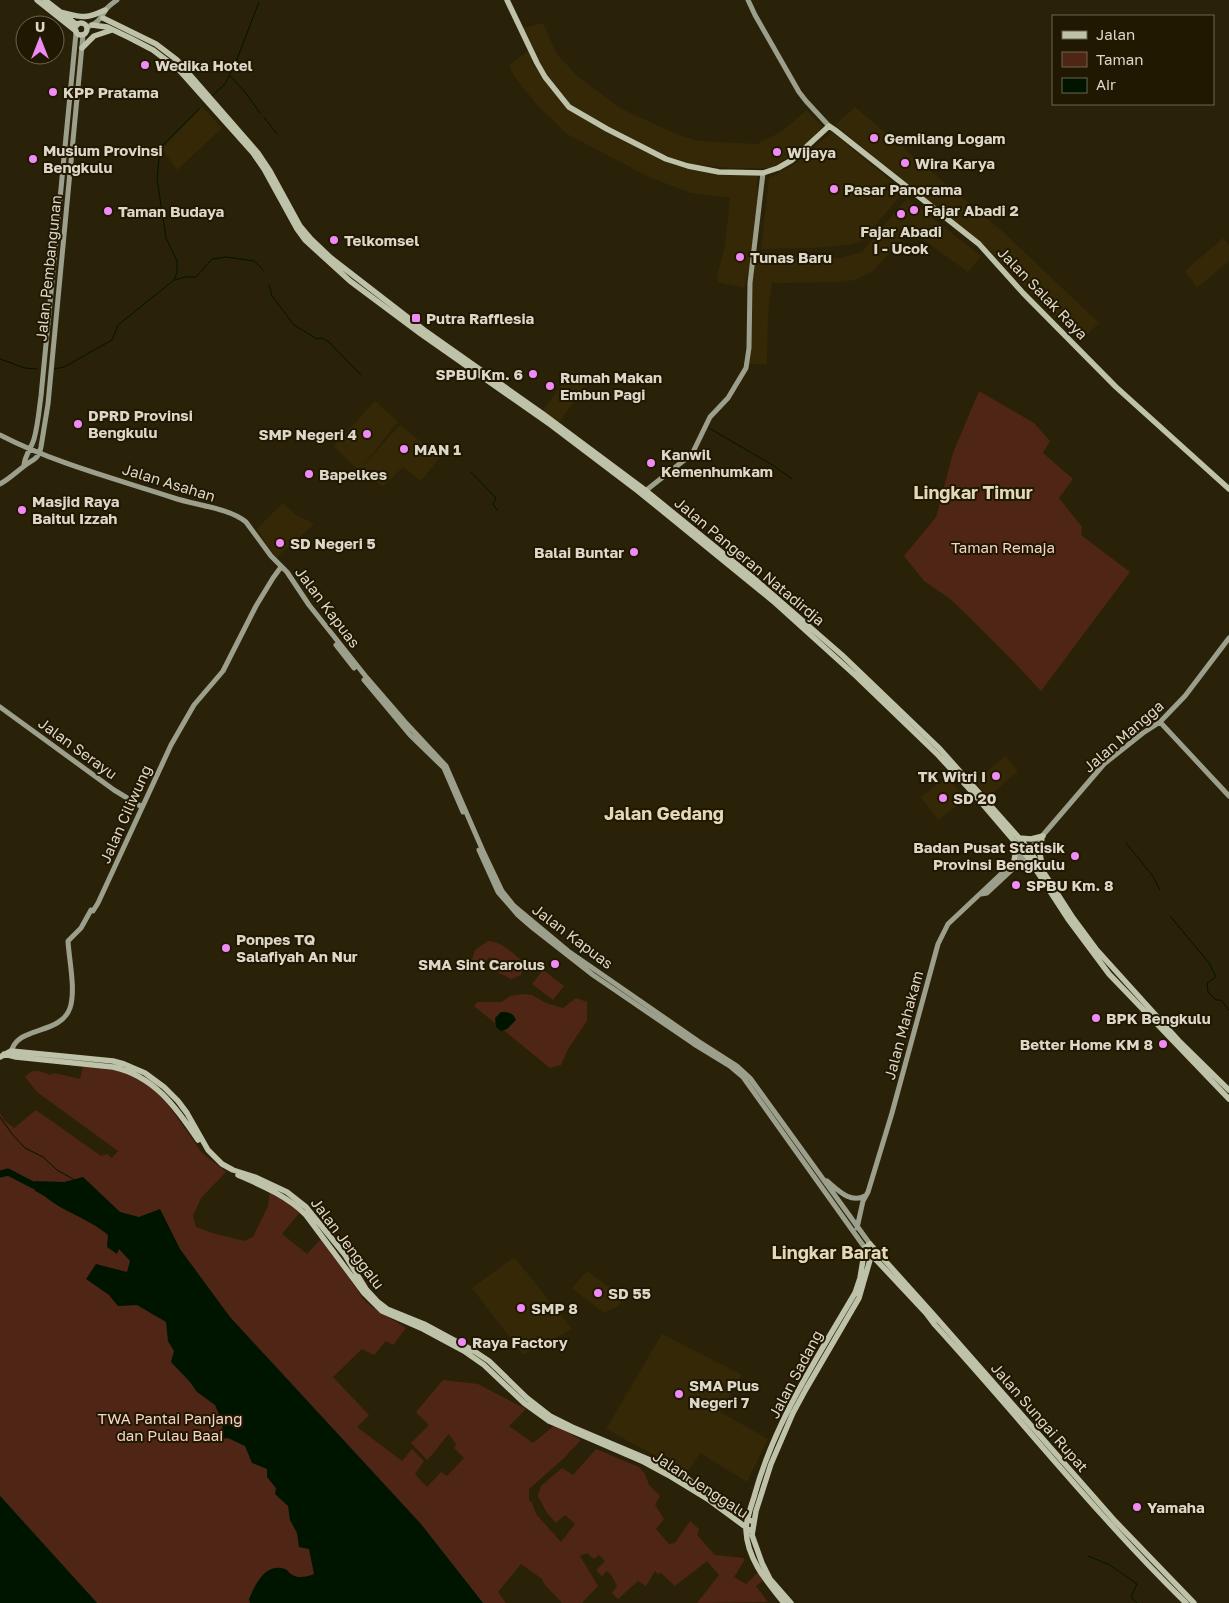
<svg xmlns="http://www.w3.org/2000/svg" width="1229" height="1603" viewBox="0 0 1229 1603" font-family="'Golos Text',sans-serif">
<rect width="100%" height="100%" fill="#2a2208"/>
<path fill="#342806" d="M543 23 556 53 577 76 620 108 678 135 700 141 757 144 781 132 807 110 812 117 823 126 803 147 772 168H732L698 165 668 157 608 129 578 111 556 92 530 58 533 65 555 92 576 111 609 132 669 160 696 169 757 176 758 205 754 252 744 288 718 282 717 277 725 246 730 198 691 193 649 177 567 134 538 106 514 76 509 65 528 51 518 29Z
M202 107 222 128 177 170 162 149Z
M855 107 1003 232 1099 323 1079 342 990 251 835 125Z
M832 132 904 192 861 242 847 245 814 248 761 249 769 178 795 164Z
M907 198 981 256 968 272 910 230 873 271 855 280 840 282 772 283 768 313 767 364H746L749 284 756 257 840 258 862 252Z
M1223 238 1229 245V261L1197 288 1185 271Z
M572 370 588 382 558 424 542 412Z
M375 401 398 422 360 469 400 425 440 457 421 481 403 467 383 486 358 470 334 446Z
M283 503 296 515 314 524 276 558 257 529Z
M1005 756 1018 771 988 797 975 782Z
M947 777 966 799 938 820 921 797Z
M514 1257 572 1329 552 1340 543 1342 523 1355 472 1288Z
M587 1271 624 1298 618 1306 604 1313 572 1288Z
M662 1334 742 1375 720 1412 768 1439 747 1482 700 1453 687 1473 606 1429Z"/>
<path fill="#4f2516" d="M979 391 1034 423 1050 441 1043 453 1073 479 1059 498 1082 527 1081 535 1130 572 1041 691 1014 662 965 613 949 598 924 581 904 556 936 517 953 453Z
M488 941C501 941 516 955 525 964L521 975 511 979 499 973 495 962 489 957 484 966 474 968 471 963 475 950Z
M543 970 564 986 553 1000 532 984Z
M525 994 532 995 546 1003 563 1008 576 998 587 1002V1021L568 1049 561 1065 550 1068 474 1006 478 1002H502L510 996Z
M83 1066 113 1067 147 1084 165 1100 202 1153 226 1172 201 1198 193 1216 196 1227 212 1233 244 1241 253 1237 268 1206 270 1191 300 1212 282 1234 307 1254 322 1238 364 1300 372 1307 406 1328 393 1345 386 1341 374 1355 362 1349 333 1377 369 1415 357 1427 402 1461 412 1449 424 1461 415 1474 427 1487 441 1472 447 1476 464 1458 454 1448 456 1444 449 1434C441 1443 436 1451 427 1460L411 1443 429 1425 416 1412 443 1380 478 1384 526 1409 509 1426 533 1443 555 1425 581 1440 563 1459 529 1489V1500L532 1503 536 1514 561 1542 575 1524 565 1515 556 1523 547 1513 538 1496 541 1486 562 1468 573 1475 596 1449 639 1467 645 1474 649 1485 660 1496 655 1505 664 1519 656 1529 669 1544 675 1543 690 1521 699 1529 697 1535 715 1555 744 1558V1561L734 1577 746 1584 758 1572 764 1580 756 1586 768 1602 697 1603 719 1575 707 1561 675 1586 661 1573 658 1574 655 1571 646 1586 638 1581 618 1599 612 1593 617 1586 612 1576 607 1571 602 1576 596 1570 605 1561 599 1555 594 1559 587 1553 580 1556 598 1586 582 1603H562L545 1585 542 1579 521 1564 498 1592 506 1603H97L0 1496V1113L4 1120 14 1128 36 1110 101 1156 107 1154 112 1158 118 1151 37 1092 25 1077C32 1068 41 1071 50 1075L54 1073 80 1079Z"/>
<path fill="#001500" d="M501 1012C509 1012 513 1013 516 1020L507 1029 501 1031 496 1027 495 1018Z
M83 1177 120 1212 139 1217 160 1209 180 1249 230 1317 421 1524 483 1603H250L249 1599C255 1585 265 1562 285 1569 288 1570 288 1572 291 1574 298 1579 306 1577 314 1574L309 1549 299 1547 297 1533 290 1520 288 1506 275 1494 276 1488 267 1477V1469L252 1463 245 1446 228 1438 220 1439 223 1424 215 1405 197 1392 190 1382 171 1362 174 1351 168 1341 166 1322 137 1305 118 1306 109 1295 86 1279 96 1264 127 1272 130 1261 119 1249 117 1254 107 1247 108 1235C94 1223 78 1217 62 1208 52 1203 45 1195 35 1191L33 1185 35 1181 64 1182Z
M0 1496 97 1603H0Z"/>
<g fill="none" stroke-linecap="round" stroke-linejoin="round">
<path stroke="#001500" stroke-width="1" d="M230 76 245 92 260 113
M211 97 225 84 234 67 259 2
M264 117 277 134
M175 280 185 277H196L212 259 226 257 254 261 264 271
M269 285 272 296 294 325 317 339 322 338 329 342 361 375
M0 359 25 368 37 369
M54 369 64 367 112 340 118 325 174 280 177 272V261L166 238 157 179 160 148 199 109
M709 428 774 466 792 479
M471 472 496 498 493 504 497 510
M1126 843 1152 875 1160 890
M1170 916 1209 963 1216 977 1207 983 1208 992 1216 1000H1221L1229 1010
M0 1117 12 1134 25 1148 43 1157 57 1170 73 1179
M1088 1556 1110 1565 1137 1584 1131 1597 1137 1603"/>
<path stroke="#001500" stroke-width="7" d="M0 1174 8 1172 33 1185"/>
<path stroke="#9c9f8b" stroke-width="5" d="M748 0 755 15 799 92 806 101 829 126
M87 27C97 24 100 19 105 11 107 7 113 3 117 0
M0 435C54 463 116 479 174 498 195 505 229 508 246 522L271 556 287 572 309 605 367 678 405 722 446 766 483 851 502 891 514 906 568 951 698 1041 737 1066 750 1078 870 1244
M24 465C25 455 31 449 34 439 38 425 39 410 41 396L76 33
M0 484C9 479 15 473 23 467 32 459 38 461 41 447L48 404 83 35
M644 492 692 454 710 417 728 398 746 368 749 348 750 283 763 173
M336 645 354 668
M364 680 410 735 444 768 463 812
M0 707 114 790 142 807
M1160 722 1229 796
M479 850 498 892 518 915 533 928 593 975 694 1044 730 1066 743 1077 865 1248
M981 894 987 893 1031 852 1034 845
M11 1053C16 1025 60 1036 70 1008 76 990 69 960 68 941L81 928 91 910 93 911 98 903 171 745 194 705 223 671 256 606 273 578 281 567
M827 1181C838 1190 850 1204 865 1196
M857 1228 863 1201 868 1192 892 1113 938 944 948 924 1018 858 1037 842 1104 764 1143 733 1160 722 1185 696 1229 638"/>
<path stroke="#bec2a8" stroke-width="5.5" d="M37 0 76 31
M45 0 77 25
M507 0 537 63 545 77 569 107 607 129 666 159 688 166 719 172 763 173 778 168 792 160 829 126 835 130 979 244 1023 293 1116 387 1229 489
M60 12C81 17 85 20 105 10
M103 18 156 44 177 60 258 153 270 171 300 226 311 239 331 258 424 330 543 414 645 490 757 581 842 655 940 749 1028 848 1073 918 1096 949 1180 1042 1229 1090
M75 29a6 6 0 1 1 12 0a6 6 0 1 1-12 0Z
M92 25 107 27 130 38 153 50 179 70 253 153 264 169 297 229 305 240 350 281 421 334 551 425 638 491 773 601 856 676 937 754 973 793 1027 856 1068 919 1109 974 1229 1099
M82 48 94 36 112 30
M1042 837 1040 854 1042 865
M1019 838 1031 839 1043 836
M1014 861 1017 844
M1017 865 1035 869
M4 1054 16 1057 113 1067C154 1076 176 1107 198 1140
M0 1057 11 1051 113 1061 124 1064 145 1073 164 1087 178 1101 187 1113 208 1150 222 1164 233 1170 255 1177 287 1192 306 1207 345 1255 366 1289 378 1302 387 1309 424 1324 474 1351 489 1361 527 1398 550 1416 572 1427 681 1473 696 1486 753 1522
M238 1175C263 1186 287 1196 306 1215L364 1293 382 1311 423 1329 464 1351 484 1365 524 1403 549 1421 644 1462 668 1475 709 1500 751 1531
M865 1248 926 1313 935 1325C1019 1417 1097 1516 1186 1603
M784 1603C767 1582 747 1559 746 1530 746 1520 751 1507 754 1497 774 1423 817 1358 855 1293L860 1278 865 1248 870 1244 933 1314 1115 1521 1194 1603
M791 1603 770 1579 762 1563 752 1535 756 1511 771 1464 793 1413 806 1389 859 1298 872 1253"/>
</g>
<g fill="#f08bf5" stroke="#211801" stroke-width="2">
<circle cx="145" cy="65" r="5"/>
<circle cx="53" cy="92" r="5"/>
<circle cx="874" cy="138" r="5"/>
<circle cx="777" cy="152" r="5"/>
<circle cx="33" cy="159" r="5"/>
<circle cx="905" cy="163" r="5"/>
<circle cx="834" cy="189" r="5"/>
<circle cx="914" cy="210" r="5"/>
<circle cx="108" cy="211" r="5"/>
<circle cx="901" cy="214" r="5"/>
<circle cx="334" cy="240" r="5"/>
<circle cx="740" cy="257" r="5"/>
<rect x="411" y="313" width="10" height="10" rx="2.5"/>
<circle cx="533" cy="374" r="5"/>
<circle cx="550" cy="386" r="5"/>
<circle cx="78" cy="424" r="5"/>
<circle cx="367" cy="434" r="5"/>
<circle cx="404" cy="449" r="5"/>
<circle cx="651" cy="463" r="5"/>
<circle cx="309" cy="474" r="5"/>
<circle cx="22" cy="510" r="5"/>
<circle cx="280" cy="543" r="5"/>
<circle cx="634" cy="552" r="5"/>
<circle cx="996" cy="776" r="5"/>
<circle cx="943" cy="798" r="5"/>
<circle cx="1075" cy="856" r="5"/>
<circle cx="1016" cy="885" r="5"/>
<circle cx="226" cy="948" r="5"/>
<circle cx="555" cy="964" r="5"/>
<circle cx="1096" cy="1018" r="5"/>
<circle cx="1163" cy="1044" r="5"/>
<circle cx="598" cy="1293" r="5"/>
<circle cx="521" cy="1308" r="5"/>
<circle cx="462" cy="1342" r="5"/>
<circle cx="679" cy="1394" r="5"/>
<circle cx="1137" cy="1507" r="5"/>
</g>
<g text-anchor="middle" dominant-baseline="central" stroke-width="4" stroke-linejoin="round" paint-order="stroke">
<g font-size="15" font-weight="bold" fill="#ddd7c9" stroke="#211801" text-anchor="start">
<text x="155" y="65">Wedika Hotel</text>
<text x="63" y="92">KPP Pratama</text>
<text x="884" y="138">Gemilang Logam</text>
<text x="43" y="150">Musium Provinsi<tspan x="43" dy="17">Bengkulu</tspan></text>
<text x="787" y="152">Wijaya</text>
<text x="915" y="163">Wira Karya</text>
<text x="844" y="189">Pasar Panorama</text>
<text x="924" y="210">Fajar Abadi 2</text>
<text x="118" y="211">Taman Budaya</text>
<text x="901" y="231" text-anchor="middle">Fajar Abadi<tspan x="901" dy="17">I - Ucok</tspan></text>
<text x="344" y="240">Telkomsel</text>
<text x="750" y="257">Tunas Baru</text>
<text x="426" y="318">Putra Rafflesia</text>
<text x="523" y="374" text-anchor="end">SPBU Km. 6</text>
<text x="560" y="377">Rumah Makan<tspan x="560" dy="17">Embun Pagi</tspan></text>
<text x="88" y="415">DPRD Provinsi<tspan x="88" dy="17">Bengkulu</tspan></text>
<text x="357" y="434" text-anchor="end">SMP Negeri 4</text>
<text x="414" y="449">MAN 1</text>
<text x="661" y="454">Kanwil<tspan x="661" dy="17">Kemenhumkam</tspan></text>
<text x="319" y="474">Bapelkes</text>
<text x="32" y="501">Masjid Raya<tspan x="32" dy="17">Baitul Izzah</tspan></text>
<text x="290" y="543">SD Negeri 5</text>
<text x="624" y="552" text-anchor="end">Balai Buntar</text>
<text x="986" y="776" text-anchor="end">TK Witri I</text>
<text x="953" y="798">SD 20</text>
<text x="1065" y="847" text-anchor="end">Badan Pusat Statisik<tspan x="1065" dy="17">Provinsi Bengkulu</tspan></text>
<text x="1026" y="885">SPBU Km. 8</text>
<text x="236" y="939">Ponpes TQ<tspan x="236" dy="17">Salafiyah An Nur</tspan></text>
<text x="545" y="964" text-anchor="end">SMA Sint Carolus</text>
<text x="1106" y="1018">BPK Bengkulu</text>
<text x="1153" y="1044" text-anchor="end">Better Home KM 8</text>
<text x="608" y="1293">SD 55</text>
<text x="531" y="1308">SMP 8</text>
<text x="472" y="1342">Raya Factory</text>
<text x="689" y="1385">SMA Plus<tspan x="689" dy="17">Negeri 7</tspan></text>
<text x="1147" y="1507">Yamaha</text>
</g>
<g font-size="15" fill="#ddd7c9" stroke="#211801">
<text transform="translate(48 268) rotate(-84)">Jalan Pembangunan</text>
<text transform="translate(1043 293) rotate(46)">Jalan Salak Raya</text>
<text transform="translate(169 482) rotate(17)">Jalan Asahan</text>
<text transform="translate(750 561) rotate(40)">Jalan Pangeran Natadirdja</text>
<text transform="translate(328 607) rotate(53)">Jalan Kapuas</text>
<text transform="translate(1123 736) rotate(-41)">Jalan Mangga</text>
<text transform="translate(78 748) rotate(36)">Jalan Serayu</text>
<text transform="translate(125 814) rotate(-66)">Jalan Ciliwung</text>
<text transform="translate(573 936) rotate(37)">Jalan Kapuas</text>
<text transform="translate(903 1025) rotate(-75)">Jalan Mahakam</text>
<text transform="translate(348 1243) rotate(53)">Jalan Jenggalu</text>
<text transform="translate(795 1374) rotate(-62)">Jalan Sadang</text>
<text transform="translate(1040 1417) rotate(49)">Jalan Sungai Rupat</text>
<text transform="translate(701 1484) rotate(33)">Jalan Jenggalu</text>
</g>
<g font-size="15" fill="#f7d3c7" stroke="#211801">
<text x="1003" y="547">Taman Remaja</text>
<text x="170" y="1418">TWA Pantai Panjang<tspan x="170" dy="17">dan Pulau Baai</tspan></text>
</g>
<g font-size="18" font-weight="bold" fill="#e3d8ba" stroke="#211801">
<text x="973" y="492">Lingkar Timur</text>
<text x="664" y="813">Jalan Gedang</text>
<text x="830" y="1252">Lingkar Barat</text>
</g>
</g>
<rect x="1052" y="15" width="162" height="90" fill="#211801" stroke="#6c6451"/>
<rect x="1062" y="31" width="25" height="8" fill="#bec2a8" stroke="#6c6451"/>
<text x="1096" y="40" font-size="15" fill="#ddd7c9">Jalan</text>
<rect x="1062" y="52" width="25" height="15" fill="#4f2516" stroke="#6c6451"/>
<text x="1096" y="65" font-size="15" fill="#ddd7c9">Taman</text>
<rect x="1062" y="78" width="25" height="15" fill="#001500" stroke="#6c6451"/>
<text x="1096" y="90" font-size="15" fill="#ddd7c9">Air</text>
<g transform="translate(40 40)"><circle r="24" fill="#211801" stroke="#6c6451"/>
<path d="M0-4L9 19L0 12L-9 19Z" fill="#f08bf5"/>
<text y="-8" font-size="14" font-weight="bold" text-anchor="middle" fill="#ddd7c9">U</text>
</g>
</svg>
